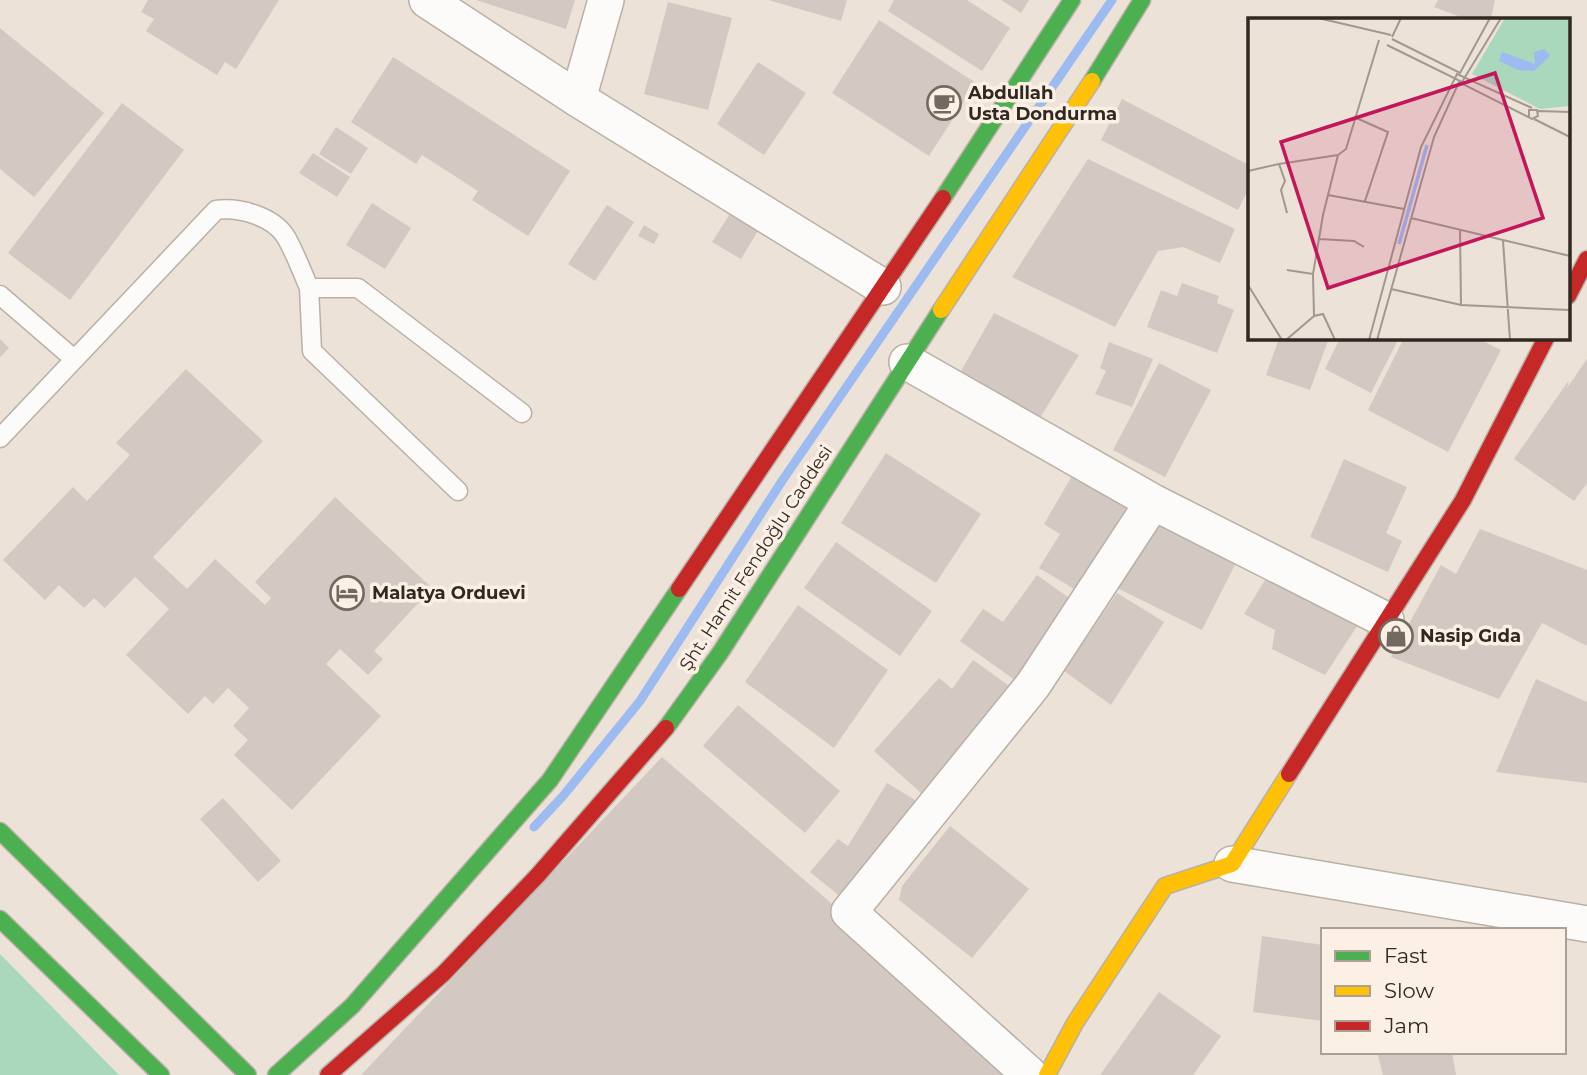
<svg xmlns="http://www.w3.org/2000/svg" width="1587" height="1075" viewBox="0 0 1587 1075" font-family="Montserrat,sans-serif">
<rect width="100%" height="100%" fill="#ede2d7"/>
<path fill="#aad8bc" d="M0 954 119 1075H0Z"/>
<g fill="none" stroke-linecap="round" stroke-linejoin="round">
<path stroke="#9ebbf1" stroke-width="9" d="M534 827 563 796 640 701 782 481 1112 0"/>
</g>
<path fill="#d3c9c2" d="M148 0H279L236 69 225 62 217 75 146 31 154 19 141 12Z
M476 0H575L566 29Z
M768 0H847L841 21Z
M894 0H967L1010 28 982 71 888 11Z
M1001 0H1029L1021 13Z
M1438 0H1495L1491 19H1456L1458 16 1434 7Z
M668 2 732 18 708 110 644 94Z
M879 20 976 83 929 156 832 93Z
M0 28 104 113 34 197 0 169Z
M393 57 570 171 528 236 472 200 478 191 422 155 416 164 351 122Z
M758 62 806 93 764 155 717 124Z
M1122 99 1249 165V188L1238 210 1101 140Z
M122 103 184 150 70 300 8 253Z
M336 127 368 148 351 174 319 154Z
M313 153 350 177 337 197 299 173Z
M1088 159 1235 229 1220 263 1183 247 1158 251 1115 327 1012 277Z
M372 203 411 228 385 269 346 245Z
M607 205 634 222 595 281 568 264Z
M733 209 761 226 741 259 712 242Z
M644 225 659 234 654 244 638 236Z
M1182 283 1219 296 1217 303 1234 310 1217 353 1147 327 1161 290 1177 296Z
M994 313 1079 355 1036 424 957 378Z
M1279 338H1329L1310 390 1266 375Z
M1340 338H1399L1371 393 1325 369Z
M1404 338H1477L1501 350 1448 452 1368 410Z
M0 339 9 348 0 357Z
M1109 342 1153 359 1132 407 1095 394 1106 371 1100 368Z
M1587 359V483L1574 501 1514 459 1569 380 1567 388Z
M1159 363 1211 390 1165 477 1113 450Z
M186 369 263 441 153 557 187 589 215 559 265 605 271 598 255 582 335 497 432 588 374 651 383 659 368 675 340 649 326 664 381 716 292 810 234 755 248 740 233 726 249 708 228 688 213 704 205 696 188 714 126 655 169 609 135 577 105 608 94 598 84 608 59 585 45 600 3 560 73 487 87 501 130 455 116 443Z
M886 453 981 514 936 583 841 523Z
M1344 459 1407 487 1386 533 1402 541 1388 572 1310 537Z
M1076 469 1135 505 1081 593 1039 568 1060 534 1044 524Z
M1153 512 1240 555 1202 630 1115 587Z
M1480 529 1587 570V646L1542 623 1499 699 1391 657 1441 565 1456 574Z
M836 542 932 611 900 656 804 588Z
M1272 569 1363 617 1325 675 1272 649 1275 630 1244 614Z
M1037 575 1079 605 1022 685 960 641 983 609 1003 622Z
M1117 593 1164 622 1111 705 1064 671Z
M798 605 888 670 834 748 745 682Z
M973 660 1018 692 931 802 874 751 939 678 952 689Z
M1536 679 1587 702V783L1496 772Z
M738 705 840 791 805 833 703 746Z
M662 757 1030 1075H361Z
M887 783 920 803 842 898 810 872 838 839 848 846Z
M223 798 281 861 258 882 200 819Z
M950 826 1029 889 972 958 899 900 902 886Z
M1262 936 1323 945V1021L1253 1012Z
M1159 992 1221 1036 1193 1075H1100Z
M1377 1052H1452L1456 1075H1383Z"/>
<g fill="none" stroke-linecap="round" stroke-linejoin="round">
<g stroke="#b9b0a8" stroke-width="21">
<path id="lane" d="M0 295 74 359
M0 438 216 210C239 207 273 216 286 237 295 253 302 271 309 288
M458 491 312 351 309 288H358L522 413"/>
</g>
<g stroke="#b9b0a8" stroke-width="38">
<path id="street" d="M427 0 578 99 883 287
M578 99 606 0
M907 362 1153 502 1386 620
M1232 864 1587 924
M1030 1075 849 912 1033 685 1153 502"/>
</g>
<g stroke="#b9b0a8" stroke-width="19">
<path id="fast" d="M1092 81 1142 0
M943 198 1072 0
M666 728 720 653 941 310
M0 831 248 1075
M0 919 161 1075
M276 1075 352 1006 550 780 679 589"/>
</g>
<g stroke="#b9b0a8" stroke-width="19">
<path id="slow" d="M941 310 1092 81
M1047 1075 1075 1023 1165 886 1232 864 1289 774"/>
</g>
<g stroke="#b9b0a8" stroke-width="19">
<path id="jam" d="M1568 296 1587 259
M679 589 943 198
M1289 774 1463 500 1546 338
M328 1075 443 974 538 875 666 728"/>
</g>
<use href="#lane" stroke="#fcfbf9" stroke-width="18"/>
<use href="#street" stroke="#fcfbf9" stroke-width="35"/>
<use href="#fast" stroke="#4caf50" stroke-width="16"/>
<use href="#slow" stroke="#ffc107" stroke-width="16"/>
<use href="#jam" stroke="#c62828" stroke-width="16"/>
</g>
<defs>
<g id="cafe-ring" transform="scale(1.75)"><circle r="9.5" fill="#fcf0e5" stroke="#726961" stroke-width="1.5"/><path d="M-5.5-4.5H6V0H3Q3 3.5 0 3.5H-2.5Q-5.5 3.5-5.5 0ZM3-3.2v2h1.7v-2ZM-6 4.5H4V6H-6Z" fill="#726961"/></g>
<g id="hotel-ring" transform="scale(1.75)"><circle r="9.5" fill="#fcf0e5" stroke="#726961" stroke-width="1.5"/><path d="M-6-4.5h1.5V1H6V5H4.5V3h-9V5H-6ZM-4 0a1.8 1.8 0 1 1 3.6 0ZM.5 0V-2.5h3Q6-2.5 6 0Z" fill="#726961"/></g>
<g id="shop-ring" transform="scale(1.75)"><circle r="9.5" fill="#fcf0e5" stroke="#726961" stroke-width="1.5"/><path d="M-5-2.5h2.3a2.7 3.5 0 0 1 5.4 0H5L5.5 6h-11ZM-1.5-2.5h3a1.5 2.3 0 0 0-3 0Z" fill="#726961"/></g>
</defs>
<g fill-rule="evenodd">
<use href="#cafe-ring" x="944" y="103"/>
<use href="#hotel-ring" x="347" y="593"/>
<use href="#shop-ring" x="1396" y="636"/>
</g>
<g text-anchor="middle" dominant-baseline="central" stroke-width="7" stroke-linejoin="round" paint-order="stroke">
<g font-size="18" font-weight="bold" fill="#302821" stroke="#fcf0e5" text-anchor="start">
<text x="968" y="93">Abdullah<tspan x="968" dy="21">Usta Dondurma</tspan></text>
<text x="372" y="593">Malatya Orduevi</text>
<text x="1420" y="636">Nasip Gıda</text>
</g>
<g font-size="18" fill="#302821" stroke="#fcf0e5">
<text transform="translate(756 558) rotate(-57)">Şht. Hamit Fendoğlu Caddesi</text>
</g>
</g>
<g transform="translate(1248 18)">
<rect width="322" height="322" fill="#ede2d7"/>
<path d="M257 0H322V88L292 91 224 56Z" fill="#aad8bc"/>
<path d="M297 31 302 38 286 53 270 52 251 43 254 34 287 46 286 34Z" fill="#9ebbf1"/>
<path fill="none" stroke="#9ebbf1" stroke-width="3.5" d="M151 226 179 127"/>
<path fill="none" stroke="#a1988e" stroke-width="2" d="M70 0 143 17M144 19 153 0M144 21 212 55 242 0M139 27 214 64 253 0M290 93 322 94M106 99 140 114 117 183M286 101 322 119M31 146 90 137M0 153 31 146 37 163 33 172 39 195M80 177 156 191M163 200 322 238M212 212 213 287M71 221 106 223 116 229M255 223 262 322M39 252 65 256M0 267 34 322M143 271 213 287 322 292M66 298 75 296 87 322M38 322 66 298 65 256 75 197 90 137 98 131 131 22M121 322 173 129 209 56 284 90M129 322 186 119 211 64 284 101 290 98 289 92H281V99"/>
<path fill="#c2185b" fill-opacity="0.15" stroke="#c2185b" stroke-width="3.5" d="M247 55 295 200 80 270 33 124Z"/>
<rect width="322" height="322" fill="none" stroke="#302821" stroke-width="3.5"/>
</g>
<rect x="1321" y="928" width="245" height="126" fill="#fcf0e5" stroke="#aaa097" stroke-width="2"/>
<rect x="1335" y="951" width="35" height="10" fill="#4caf50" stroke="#aaa097" stroke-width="2"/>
<text x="1384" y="963" font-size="21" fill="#302821">Fast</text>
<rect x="1335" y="986" width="35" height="10" fill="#ffc107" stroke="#aaa097" stroke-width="2"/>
<text x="1384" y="998" font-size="21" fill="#302821">Slow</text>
<rect x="1335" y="1021" width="35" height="10" fill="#c62828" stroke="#aaa097" stroke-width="2"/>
<text x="1384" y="1033" font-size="21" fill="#302821">Jam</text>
</svg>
